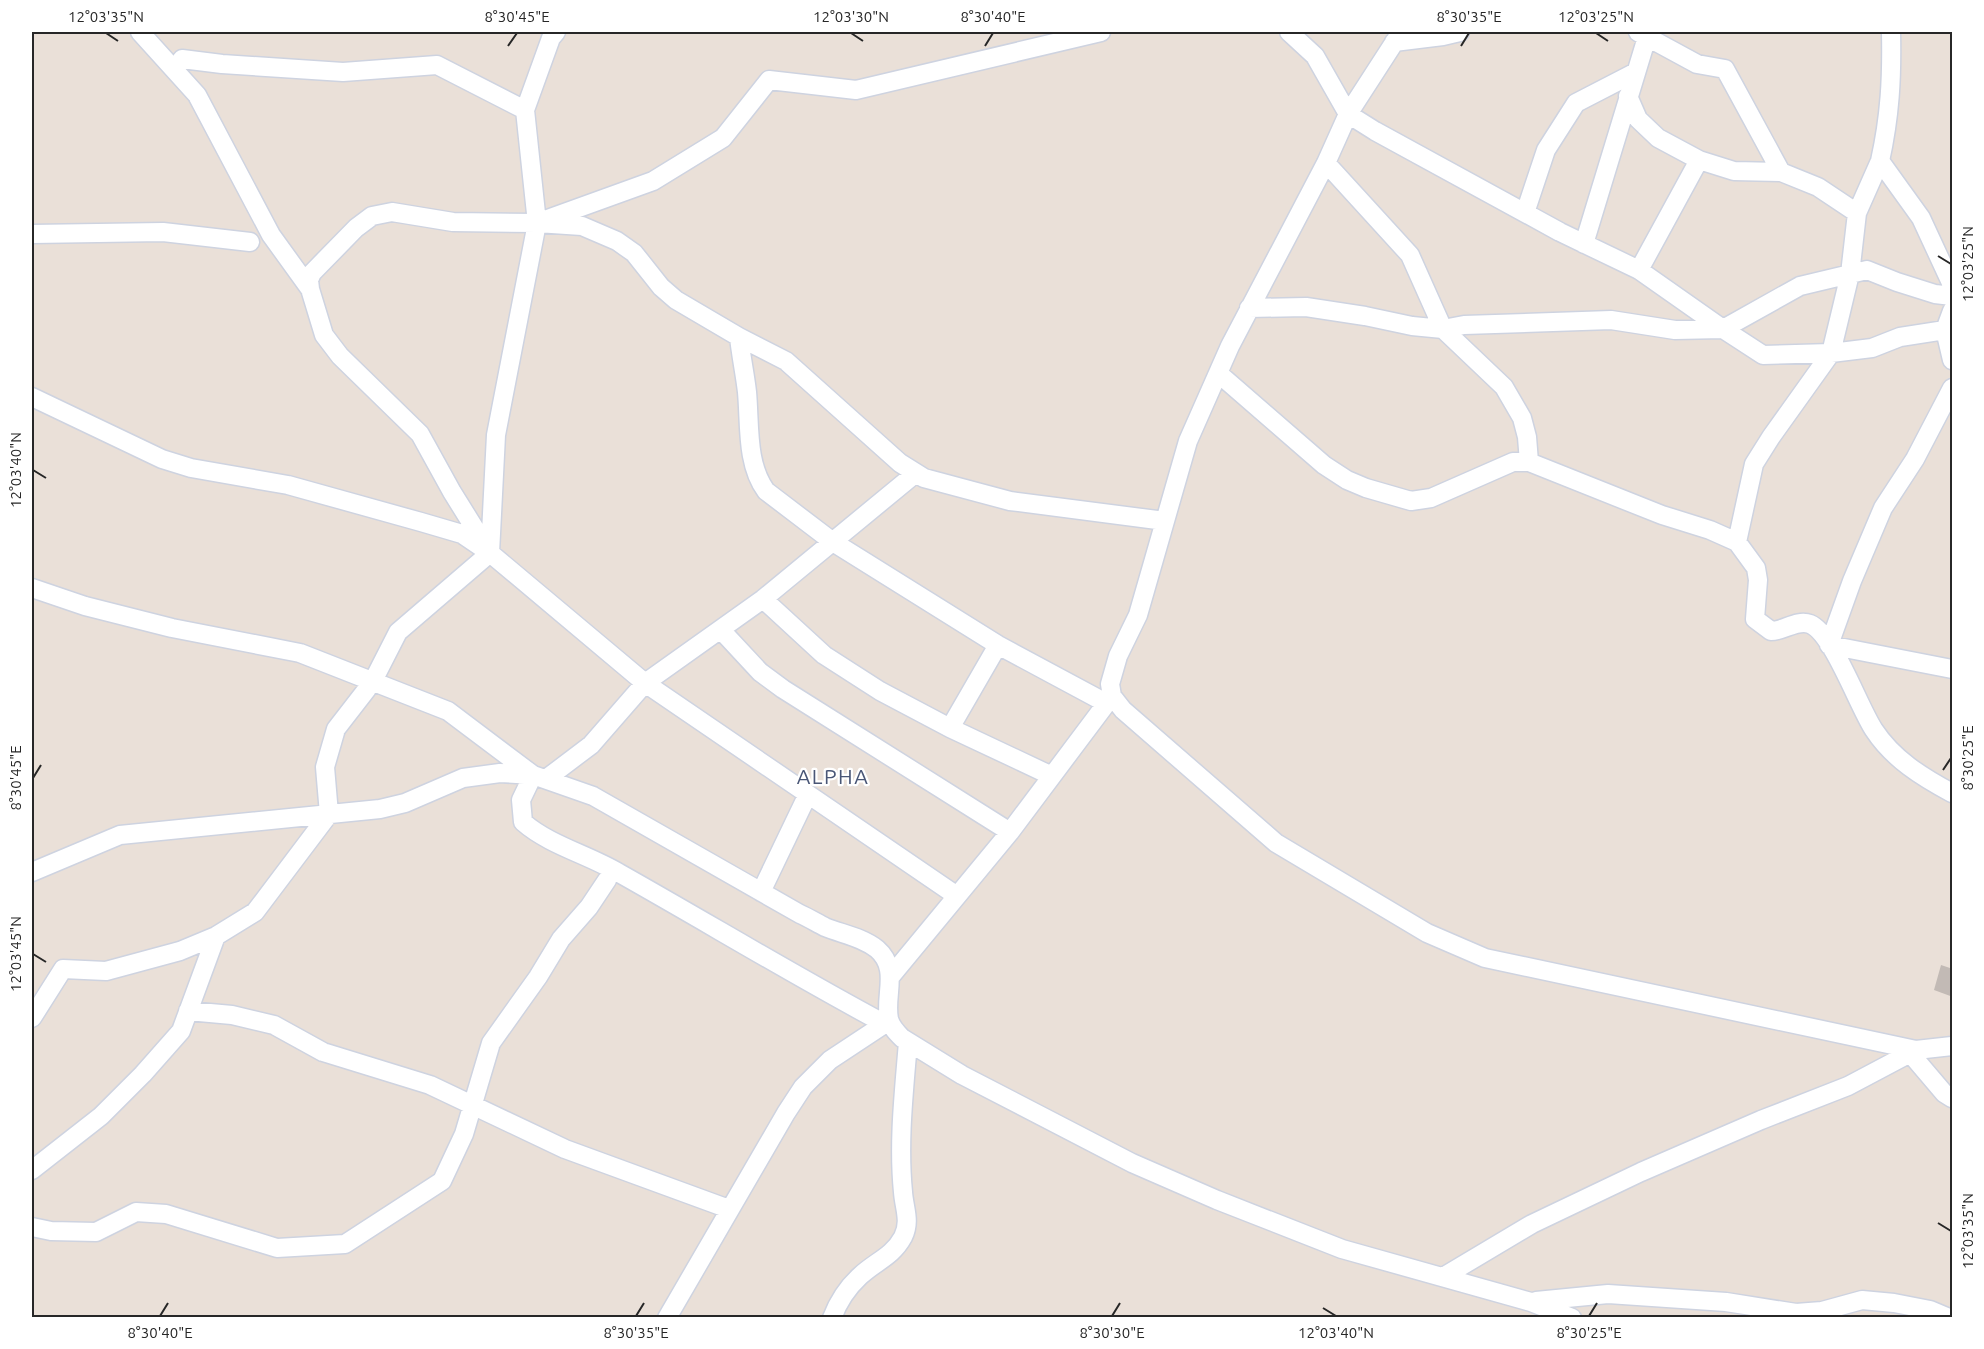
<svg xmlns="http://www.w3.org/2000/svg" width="1984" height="1349" viewBox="0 0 1984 1349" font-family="Ubuntu,sans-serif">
<rect width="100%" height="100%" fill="#eae0d8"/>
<path fill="#c2bab5" d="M1941 965 1953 969V997L1934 990Z"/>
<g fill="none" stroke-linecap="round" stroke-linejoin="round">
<g stroke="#ced3e0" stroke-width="21">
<path id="minor" d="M140 32 197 95 271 235 310 289
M1289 32 1315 56 1348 114 1375 131 1560 232 1639 270 1723 329 1763 355 1831 353 1850 274 1857 213 1818 187 1781 172 1725 69 1697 64 1638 32
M1401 32 1348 114 1326 163 1230 346 1188 441 1138 615 1118 656 1110 684 1112 696 1123 710 1276 843 1427 933 1485 958 1916 1050
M1891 32C1892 78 1890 116 1880 161L1921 218 1952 285
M1394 42 1443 36 1460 32
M182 59 222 64 343 72 437 65 525 110
M1628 96 1638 119 1658 138 1699 160 1639 270
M1699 160 1734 171 1781 172
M1326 163 1410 255 1443 329 1504 387 1522 418 1527 437 1529 462
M1525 213 1546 150 1576 103 1636 72
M1857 213 1880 161
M545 220 653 181 723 138 769 80 856 90 1101 32
M32 234 163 232 250 242
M1584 244 1647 37
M1249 308 1306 307 1365 316 1412 326 1443 329 1464 325 1611 320 1675 330 1723 329 1800 286 1867 270 1897 282 1935 294 1952 296
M1952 311 1945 330 1952 360
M739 337C741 356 745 374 747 392 750 424 746 464 766 491L833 542 998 645 1106 703
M1218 373 1324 465 1347 480 1366 488 1411 501 1431 498 1513 462H1529L1662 515 1710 530 1737 542 1756 568 1758 580 1755 619 1771 631C1784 631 1797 619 1810 624 1833 633 1859 708 1874 730 1893 759 1922 777 1952 793
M1952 388 1915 459 1883 508 1852 581 1829 645 1952 669
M32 397 162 459 191 468 288 485 421 522 462 534 490 553 645 683 957 896
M1737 542 1754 464 1771 437 1831 353 1872 348 1900 337 1945 330 1952 332
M490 553 452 492 420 434 340 356 324 335 310 289 309 280 312 273 356 228 372 216 392 212 453 222 537 223 582 226 617 241 634 253 661 287 676 300 739 337 786 361 900 463 924 478 1010 501 1165 521
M32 588 85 606 172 628 300 653 448 711 533 775 521 800 523 822C549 845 589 855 619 873 708 923 795 976 885 1024
M763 599 824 655 880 691 950 728 1052 776
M721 630 760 672 783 689 1010 832
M373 681 398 632 490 553 496 435 537 223 525 110 551 38 556 32
M950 728 998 645
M546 779 591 745 645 683 763 599 916 473
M32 872 120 835 380 809 405 803 463 778 500 773 533 775 593 796 800 914C809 918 817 923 825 927 842 934 862 937 877 949 900 969 884 995 889 1019 891 1027 897 1033 902 1038L962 1075 1132 1163 1217 1200 1342 1249 1531 1302 1572 1318
M761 892 808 794
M891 976 1010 832 1112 696
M188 1011 232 1015 274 1025 323 1052 430 1085 565 1149 729 1209
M32 1018 63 969 106 971 180 951 216 936 255 912 329 814 325 767 336 729 367 689
M1910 1053 1944 1093 1952 1098
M32 1170 101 1116 143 1074 181 1031 216 936
M32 1227 51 1231 96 1232 136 1212 166 1214 277 1248 345 1244 442 1181 464 1134 491 1043 538 977 561 939 589 907 607 880
M1443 1277 1532 1224 1641 1172 1761 1120 1848 1086 1916 1050 1952 1046
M1536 1301 1608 1294 1726 1302 1796 1313 1822 1311 1862 1300 1894 1303 1930 1310 1949 1318
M667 1318 786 1113 803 1087 830 1060 889 1021
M832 1318C838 1302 847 1288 860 1276 876 1261 892 1257 903 1237 911 1221 904 1208 903 1192 898 1142 904 1092 908 1042"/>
</g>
<use href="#minor" stroke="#fff" stroke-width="18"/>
</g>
<path fill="none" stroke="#272727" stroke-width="2" d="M106 33 118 41M851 33 863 41M1596 33 1608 41M508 46 517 33M985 46 993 33M1461 46 1469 33M1938 256 1951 264M33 470 46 478M1943 770 1951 758M33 778 41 765M33 954 46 962M1938 1223 1951 1231M1323 1308 1336 1316M160 1316 168 1303M636 1316 644 1303M1112 1316 1120 1303M1589 1316 1597 1303"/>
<g text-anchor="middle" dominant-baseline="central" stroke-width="4.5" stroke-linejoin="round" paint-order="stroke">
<g font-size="21" letter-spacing="1.5" fill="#495676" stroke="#fff">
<text x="833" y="776">ALPHA</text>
</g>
</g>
<rect width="1984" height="1349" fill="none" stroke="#ffffff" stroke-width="66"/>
<rect x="33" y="33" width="1918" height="1283" fill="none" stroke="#272727" stroke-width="2"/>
<g font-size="15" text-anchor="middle" fill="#272727">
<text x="106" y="22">12°03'35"N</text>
<text x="517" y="22">8°30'45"E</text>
<text x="851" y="22">12°03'30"N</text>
<text x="993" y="22">8°30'40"E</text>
<text x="1469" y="22">8°30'35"E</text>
<text x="1596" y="22">12°03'25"N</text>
<text transform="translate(1968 264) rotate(-90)" y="5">12°03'25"N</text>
<text transform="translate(16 470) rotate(-90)" y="5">12°03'40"N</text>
<text transform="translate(1968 758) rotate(-90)" y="5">8°30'25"E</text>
<text transform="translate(16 778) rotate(-90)" y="5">8°30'45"E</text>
<text transform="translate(16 954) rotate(-90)" y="5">12°03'45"N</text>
<text transform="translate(1968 1231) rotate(-90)" y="5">12°03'35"N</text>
<text x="160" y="1338">8°30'40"E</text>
<text x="636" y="1338">8°30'35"E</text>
<text x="1112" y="1338">8°30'30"E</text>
<text x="1336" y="1338">12°03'40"N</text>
<text x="1589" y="1338">8°30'25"E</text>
</g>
</svg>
